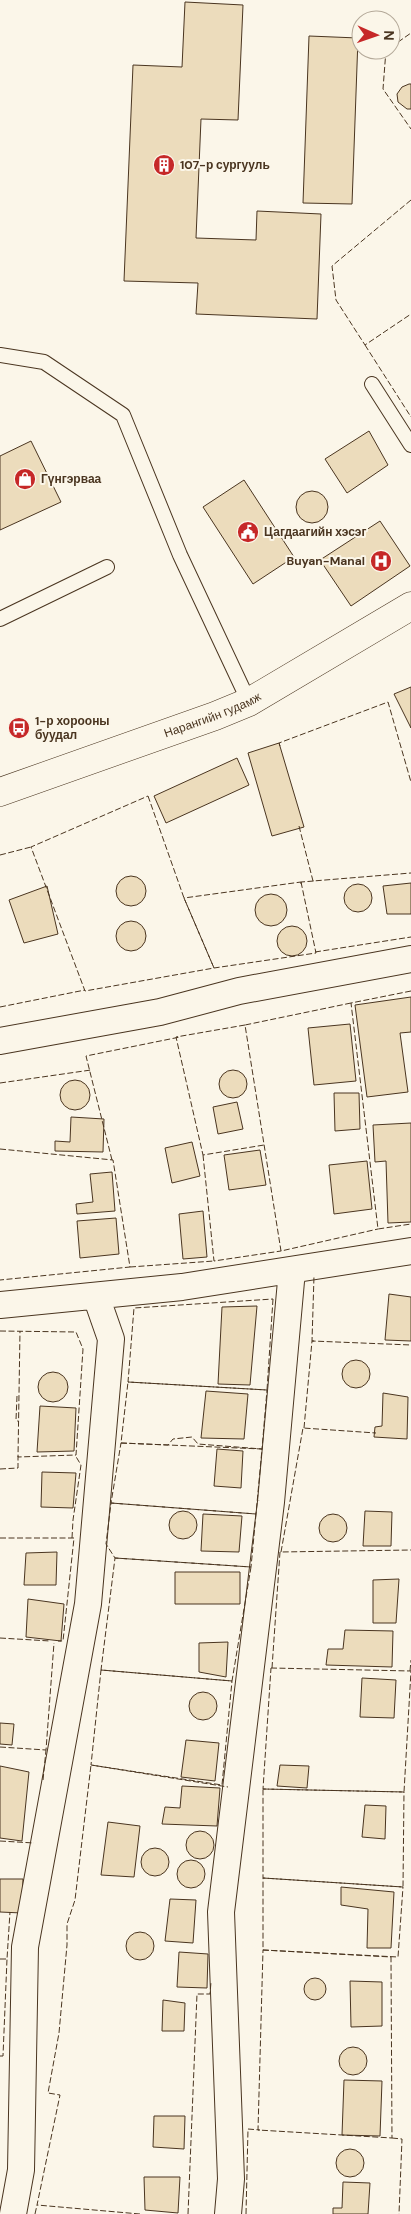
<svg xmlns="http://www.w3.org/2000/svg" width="411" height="2214" viewBox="0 0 411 2214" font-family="'DM Sans',sans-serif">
<rect width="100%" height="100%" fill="#fbf6e9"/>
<path fill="#ecdcbc" stroke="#4a3520" d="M185 2 243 5 238 120 201 119 196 238 256 240 257 211 321 214 317 319 196 314 198 283 124 281 133 65 182 67Z
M309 36 358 38 352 204 303 203Z
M409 84H411V109H407L398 102 397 94 402 87Z
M369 431 388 465 347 493 325 459Z
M31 441 61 502 0 530V456Z
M244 480 294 557 253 584 203 507Z
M296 507a16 16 0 1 1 32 0a16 16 0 1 1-32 0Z
M380 521 410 566 351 606 320 560Z
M411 687V728L394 694Z
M279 743 304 827 272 836 248 753Z
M237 758 249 785 166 823 154 796Z
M116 891a15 15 0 1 1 30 0a15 15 0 1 1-30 0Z
M411 883V914H387L383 886Z
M344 898a14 14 0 1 1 28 0a14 14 0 1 1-28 0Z
M47 886 58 934 24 943 9 900Z
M255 910a16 16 0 1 1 32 0a16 16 0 1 1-32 0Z
M116 936a15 15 0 1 1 30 0a15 15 0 1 1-30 0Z
M277 941a15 15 0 1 1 30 0a15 15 0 1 1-30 0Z
M411 997V1032L400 1033 408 1092 367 1097 355 1005Z
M350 1024 356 1081 314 1085 308 1028Z
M219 1084a14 14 0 1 1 28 0a14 14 0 1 1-28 0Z
M60 1095a15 15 0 1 1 30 0a15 15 0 1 1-30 0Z
M334 1093H359L360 1129 335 1131Z
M237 1102 243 1129 218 1134 213 1107Z
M71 1117 104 1119 103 1152 55 1151V1141L70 1142Z
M411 1123V1222L388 1223 386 1161 375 1162 373 1125Z
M192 1142 200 1176 172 1183 165 1148Z
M260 1150 266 1185 229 1190 224 1155Z
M367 1161 372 1209 334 1214 329 1165Z
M112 1172 115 1211 77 1214 76 1204 93 1202 90 1174Z
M203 1211 207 1257 183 1259 179 1214Z
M116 1218 119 1254 80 1258 77 1221Z
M389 1294 411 1297V1341L385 1340Z
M257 1306 250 1385 218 1384 222 1307Z
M342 1374a14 14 0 1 1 28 0a14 14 0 1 1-28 0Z
M38 1387a15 15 0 1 1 30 0a15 15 0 1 1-30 0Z
M206 1391 248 1394 244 1439 201 1438Z
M383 1393 408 1397 407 1439 374 1437 375 1427 382 1426Z
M40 1406 76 1408 74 1451 37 1452Z
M217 1449 243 1451 241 1488 214 1486Z
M42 1472 76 1473 73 1508 41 1507Z
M365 1511 392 1512 391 1546H363Z
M169 1525a14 14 0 1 1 28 0a14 14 0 1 1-28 0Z
M203 1514 242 1516 239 1552 201 1551Z
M319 1528a14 14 0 1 1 28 0a14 14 0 1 1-28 0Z
M57 1552 56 1585H24L26 1553Z
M175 1572H240V1604H175Z
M399 1579 396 1623H373V1580Z
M28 1599 64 1604 61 1641 26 1637Z
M345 1630 393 1631 392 1667 326 1665 328 1649H343Z
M228 1642 226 1677 199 1672V1643Z
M362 1678 396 1680 394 1718 360 1717Z
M189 1706a14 14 0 1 1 28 0a14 14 0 1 1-28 0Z
M0 1723 14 1724 12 1745 0 1744Z
M186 1740 219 1743 215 1781 181 1777Z
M280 1765 309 1766 307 1788 277 1786Z
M0 1766 29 1772 22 1841 0 1838Z
M182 1786 220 1788 217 1826 162 1824 165 1807 180 1808Z
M365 1805 386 1806 385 1839 362 1837Z
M108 1822 140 1826 134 1877 101 1875Z
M186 1845a14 14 0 1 1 28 0a14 14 0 1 1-28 0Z
M141 1862a14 14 0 1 1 28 0a14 14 0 1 1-28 0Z
M177 1874a14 14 0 1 1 28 0a14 14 0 1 1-28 0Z
M0 1879H23L22 1913 0 1912Z
M341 1887 394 1892 391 1948H367L368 1909 341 1905Z
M170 1899 196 1900 193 1943 165 1941Z
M126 1946a14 14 0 1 1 28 0a14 14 0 1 1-28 0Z
M179 1952 208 1954 207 1988 177 1987Z
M304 1989a11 11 0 1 1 22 0a11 11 0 1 1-22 0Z
M350 1981 382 1982V2026L351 2027Z
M163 2000 185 2003 184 2031H162Z
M339 2061a14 14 0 1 1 28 0a14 14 0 1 1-28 0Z
M344 2080 382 2081 380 2136 342 2135Z
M154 2116H185L184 2149 153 2147Z
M336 2163a14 14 0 1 1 28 0a14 14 0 1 1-28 0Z
M144 2177H180L178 2213 145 2210Z
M343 2182 370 2183 368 2214H333V2208H342Z"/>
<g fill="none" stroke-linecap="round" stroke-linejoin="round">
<g stroke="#4a3520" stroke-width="16">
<path id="service" d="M0 355 44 362 123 415 180 555 249 702
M372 384 411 445
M0 619 107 567"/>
</g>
<g stroke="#4a3520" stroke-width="28">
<path id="minor" d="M0 1041 160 1012 239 991 411 959
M0 1305 182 1287 411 1251
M13 2214 21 2170 25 1947 88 1604 111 1339 96 1296
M228 2214 231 2179 221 1912 271 1502 292 1270"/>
</g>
<g stroke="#4a3520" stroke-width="29">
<g id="secondary">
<path id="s1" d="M0 792 215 716 249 702 411 606"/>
</g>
</g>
<use href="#service" stroke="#fbf6e9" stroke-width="14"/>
<use href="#minor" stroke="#fbf6e9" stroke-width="26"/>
<use href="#secondary" stroke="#fbf6e9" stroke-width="28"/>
<path stroke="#4a3520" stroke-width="1" stroke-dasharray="6 2.5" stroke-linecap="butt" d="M391 47 411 33
M386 50 383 89 411 129
M411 200 332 266 336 300 365 345 411 314
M365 345 411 417
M280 746 279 743 388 702 411 782
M148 796 184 898 214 968 85 991 31 847Z
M299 826 313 881 411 873
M0 855 31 847
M301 882 316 953 214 968 184 898Z
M301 884V882L314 881
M315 952 411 937
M411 991 351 1003 378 1229 411 1224
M351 1003 245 1025 281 1251 378 1229
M0 1007 85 990
M245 1025 176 1037 203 1155 264 1145
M0 1083 91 1070
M0 1149 113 1160 130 1267 0 1280
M203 1155 214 1261 281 1251
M112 1160 86 1056 180 1037
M130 1267 214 1261
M273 1299 267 1390 128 1382 134 1308Z
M0 1331 76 1332 83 1349 76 1455 18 1457 20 1331
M314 1341H312L314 1276
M128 1382 267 1390 262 1449 198 1444 192 1437 173 1439 168 1445 121 1443Z
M17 1396 16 1420 19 1422
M304 1428 312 1341 411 1345
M121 1443 262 1449 256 1514 111 1503Z
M0 1469 18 1468V1456
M111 1503 256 1514 251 1567 115 1558 106 1544Z
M0 1538H74L63 1641H58
M72 1538 73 1520 81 1465 75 1455
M281 1552 303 1428 376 1433
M115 1558 251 1567 232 1681 101 1670Z
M0 1638 50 1641
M271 1668 411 1671 404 1792 263 1789Z
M272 1668 280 1552 411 1550
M101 1670 232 1681 222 1785 91 1765Z
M410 1671 411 1660
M0 1747 46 1750 54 1643
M43 1780 46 1750
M263 1789 404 1792 403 1887 263 1878Z
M0 1841 34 1843
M263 1878 403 1887 398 1957 263 1950Z
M263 1950 391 1957 392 2138 258 2130Z
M0 1959H7L10 1912
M0 2056H3L7 1959
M392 2138 402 2139 399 2214
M35 2214 37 2205
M140 2214 37 2205 60 2095 48 2093 59 2033 67 1945V1924L75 1900 91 1765 228 1787
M188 2214 197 1994H210L211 1982
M246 2214 248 2129 260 2130"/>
</g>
<defs>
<g id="building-disc" transform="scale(1.125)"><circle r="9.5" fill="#c62828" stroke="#fbf6e9"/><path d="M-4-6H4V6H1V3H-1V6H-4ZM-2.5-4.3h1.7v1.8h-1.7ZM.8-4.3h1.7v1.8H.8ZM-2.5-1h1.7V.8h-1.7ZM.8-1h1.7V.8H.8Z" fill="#fff"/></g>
<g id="shop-disc" transform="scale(1.125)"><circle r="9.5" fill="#c62828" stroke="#fbf6e9"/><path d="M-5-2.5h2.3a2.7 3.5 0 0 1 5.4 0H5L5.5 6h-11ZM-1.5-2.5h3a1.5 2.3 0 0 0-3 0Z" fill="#fff"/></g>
<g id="civic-disc" transform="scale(1.125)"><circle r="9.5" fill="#c62828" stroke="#fbf6e9"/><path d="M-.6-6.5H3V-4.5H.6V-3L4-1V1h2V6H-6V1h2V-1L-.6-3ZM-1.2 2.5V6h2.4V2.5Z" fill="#fff"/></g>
<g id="hospital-disc" transform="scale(1.125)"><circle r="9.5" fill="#c62828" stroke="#fbf6e9"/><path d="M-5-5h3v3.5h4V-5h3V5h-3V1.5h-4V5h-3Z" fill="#fff"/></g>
<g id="bus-disc" transform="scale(1.125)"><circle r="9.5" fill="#c62828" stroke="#fbf6e9"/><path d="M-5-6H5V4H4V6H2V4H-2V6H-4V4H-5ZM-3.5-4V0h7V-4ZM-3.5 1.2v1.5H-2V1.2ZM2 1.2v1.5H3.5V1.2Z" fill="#fff"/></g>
</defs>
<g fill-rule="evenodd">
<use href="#building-disc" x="164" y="165"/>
<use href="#shop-disc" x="25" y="479"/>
<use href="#civic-disc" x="248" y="532"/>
<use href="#hospital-disc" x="381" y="561"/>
<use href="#bus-disc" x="19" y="728"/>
</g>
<g text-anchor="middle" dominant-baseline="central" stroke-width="4" stroke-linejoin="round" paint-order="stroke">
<g font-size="12" font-weight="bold" fill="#4a3520" stroke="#fbf6e9" text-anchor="start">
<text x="180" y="165">107-р сургууль</text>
<text x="41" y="479">Гүнгэрваа</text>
<text x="264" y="532">Цагдаагийн хэсэг</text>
<text x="365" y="561" text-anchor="end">Buyan-Manal</text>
<text x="35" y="721">1-р хорооны<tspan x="35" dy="14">буудал</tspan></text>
</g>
<g font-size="12" fill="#4a3520" stroke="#fbf6e9">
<text stroke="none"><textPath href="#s1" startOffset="226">Нарангийн гудамж</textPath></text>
</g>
</g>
<g transform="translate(376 35) rotate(92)"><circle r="24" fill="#fbf6e9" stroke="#b4a999"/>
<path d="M0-4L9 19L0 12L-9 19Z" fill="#c62828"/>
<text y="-8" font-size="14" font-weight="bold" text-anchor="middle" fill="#4a3520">N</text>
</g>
</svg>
